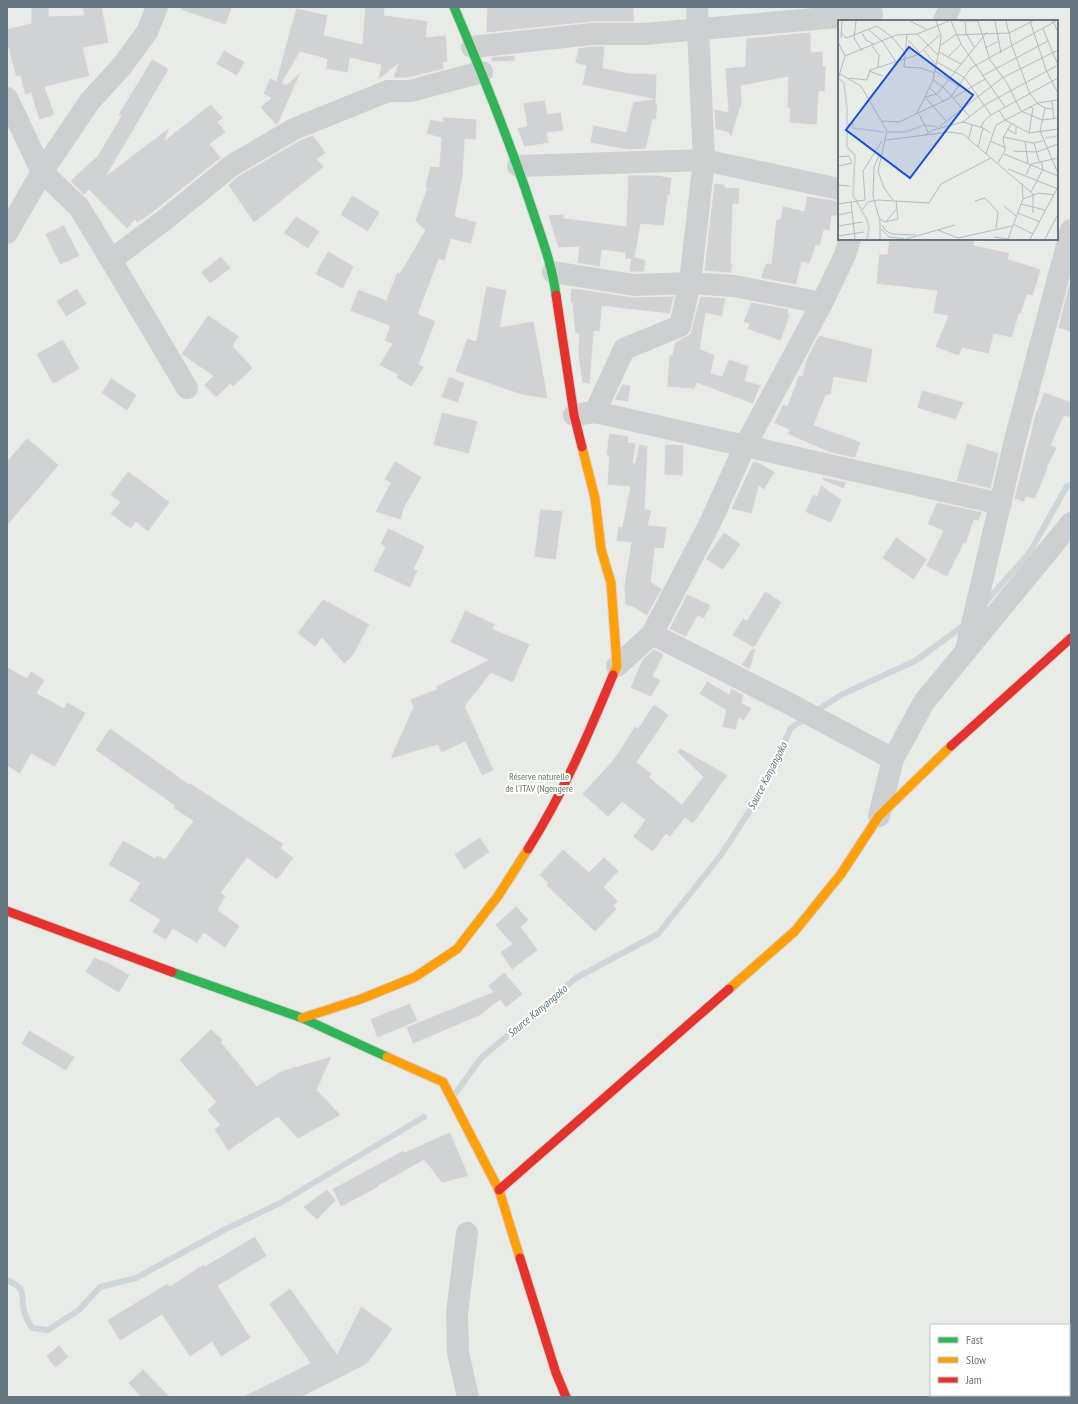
<svg xmlns="http://www.w3.org/2000/svg" width="1078" height="1404" viewBox="0 0 1078 1404" font-family="'PT Sans Narrow',sans-serif">
<rect width="100%" height="100%" fill="#f9f9f9"/>
<path fill="#e8ebe6" fill-rule="evenodd" d="M7 7H1071V1397H7ZM839 21H1057V239H839ZM931 1325H1069V1395H931Z"/>
<g fill="none" stroke-linecap="round" stroke-linejoin="round">
<path stroke="#ced6d9" stroke-width="6" d="M984 604 1030 552 1067 486 1071 485
M814 712 843 694 915 661 966 624
M455 1094 481 1058 576 978 658 934 721 855 760 795 791 728 806 718
M7 1280C28 1290 20 1293 24 1311 25 1317 29 1323 32 1328L48 1330 79 1310 100 1287 136 1278 224 1230 280 1203 424 1117"/>
</g>
<path fill="#d0d2d3" stroke="#e8e8e8" d="M31 7H49V16L84 15 82 7H102L109 43 83 48 90 76 45 87 55 115 39 120 31 93 25 95 20 76 16 77 7 44V29L31 23Z
M181 7H232L226 25 181 10Z
M365 7H385L384 15 428 21 426 37 446 35 448 62 443 63 444 69 408 78H393L398 64 378 80 381 65 350 58 348 73 326 69 327 59 300 52 282 83 286 85 301 72 278 124 276 125 260 107 271 98 263 94 270 78 276 81 296 8 328 15 324 35 362 44Z
M487 7H634V22H591L486 33Z
M811 32V52L823 51V66H826L825 92 819 91 817 125 789 123 790 108H787L788 77 741 86 742 102 731 138 729 133 715 129 714 109 728 112 725 68 745 66 746 38Z
M593 46H605L603 68 629 73 657 74 656 104H658L656 120 653 119 646 149 629 150 590 143 593 125 626 132 633 102 653 99 582 85 586 66 575 63 578 48Z
M224 50 245 62 237 76 216 64Z
M515 55V61L492 62 491 57Z
M152 59 169 69 107 175 170 127 165 140 211 104 223 118 218 122 226 132 210 144 221 158 152 213 137 223 135 220 127 229 89 190 84 195 70 181 98 155 121 116 118 115Z
M545 100 548 114 561 112 564 131 547 133 549 143 524 147 517 128 527 126 523 103Z
M443 117 477 119 476 140 465 139 463 175 455 216 477 222 471 244 451 239 445 261 439 259 418 314 436 321 419 364 424 367 412 387 396 378 398 375 379 365 392 344 384 341 390 326 350 311 358 289 386 300 397 272 400 273 425 230 415 221 427 188 425 187 430 166 439 167 441 138 426 134 430 119 443 122Z
M313 135 326 153 317 159 324 167 254 223 228 185 238 176 300 140Z
M628 175H658L672 178 670 195H668L664 226 641 224 635 257 646 260 644 272H629L631 259H625V253L602 250 600 267 577 263 579 247 558 248 548 215 564 214V218L626 226Z
M714 183 725 184V187L740 188 739 204H733L731 263H733L731 273 704 271Z
M352 195 380 212 368 232 340 215Z
M807 196 839 201 837 216H832L830 231 824 230 820 246 816 245 810 264 802 262 796 285 760 278 766 263 771 264 776 219H780L783 206 804 211Z
M296 216 320 231 308 249 283 233Z
M64 225 80 256 60 265 45 234Z
M889 239H975L974 245 1010 253 1008 259 1041 269 1033 296 1027 295 1021 314H1019L1012 338 994 334 989 354 962 348 959 356 935 347 948 316 933 313 937 291 876 284 879 254H887Z
M328 251 354 266 343 289 315 274Z
M221 256 231 268 210 284 201 272Z
M1069 284 1071 285V332L1058 328Z
M486 286 507 290 500 327 534 321 548 399 522 395 455 372 467 338 476 341Z
M77 288 87 304 66 317 56 301Z
M574 288 632 297 674 296 670 314 602 306 600 332 594 331 590 384 582 383 578 353 579 334H575L572 304 570 301 571 289Z
M700 296 726 298 722 317 706 313 700 349 715 355 711 373 722 376 729 359 749 366 745 381 761 385 753 404 697 383 695 389 667 387 669 355H672L675 342 690 334Z
M751 302 789 309 788 314 790 315 781 341 747 329 749 324 743 322Z
M208 315 239 336 233 346 253 368 233 387 230 384 216 398 204 385 213 376 181 354Z
M819 335 873 349 867 383 834 377 831 395H826L814 425 861 442 855 458 831 453 787 434 789 430 774 423 783 404 787 406 799 375 802 376 807 358Z
M63 339 80 369 53 384 36 354Z
M449 376 465 383 458 403 441 397Z
M111 378 137 395 127 411 101 393Z
M622 384 631 385 628 402 614 400Z
M922 390 964 402 956 420 917 408Z
M1044 392 1071 402V418L1064 416 1051 445 1057 448 1047 468H1048L1035 499 1026 497 1024 502 1014 499 1036 411H1037Z
M442 412 478 421 469 454 433 445Z
M609 433 629 436 628 442 636 443 633 463H635L639 444 648 446 645 509 652 510 648 525 667 527 664 549 655 548 651 582 662 589 647 616 633 607 625 605 624 586 631 543 616 541 618 526 622 527 630 487 607 485 609 456 606 455Z
M27 438 59 465 7 526V461Z
M967 443 999 453 991 489 956 481Z
M665 444 684 445 683 476 664 475Z
M395 461 422 477 404 508 401 520 375 512 390 483 384 479Z
M753 461 758 462 775 472 764 490 759 486 752 514 731 509Z
M128 471 170 502 148 532 136 522 131 529 110 514 120 502 110 495Z
M823 477 846 482 844 489 822 480Z
M821 485 842 500 831 523 805 512 813 494 817 496Z
M937 502 982 512 979 521 974 520 966 544 964 543 947 577 926 566 943 531 927 524Z
M540 509 563 511 556 560 534 557Z
M388 528 425 546 414 569 418 570 410 588 373 571 385 547 380 544Z
M724 532 741 544 723 570 705 559Z
M896 537 927 559 914 580 882 558Z
M765 591 782 602 754 648 732 635 743 618 747 620Z
M687 594 711 605 704 619 698 616 686 637 669 629Z
M323 599 370 624 353 656 344 664 322 638 315 647 297 633Z
M465 610 495 624 493 629 530 644 513 683 491 673 465 706 494 770 482 776 465 742 441 753 438 745 390 759 413 707 410 699 437 689 435 687 488 660 450 642Z
M752 648 756 649 750 670 741 665Z
M654 649 664 654 653 676 661 680 651 697 630 688 642 660Z
M7 667 27 678 31 671 45 680 37 693 64 708 67 702 86 713 55 767 31 754 20 774 7 766Z
M707 681 729 694 731 688 744 695 742 703 752 708 744 721 739 718 736 730 722 727 726 710 699 694Z
M654 704 669 715 637 762 652 774 649 777 682 804 703 777 677 752 680 748 728 775 693 824 685 818 670 837 666 834 653 852 633 837 645 820 622 802 608 817 582 794 613 760 635 726 638 728Z
M110 728 189 784 190 783 284 844 281 848 294 858 277 880 247 858 221 893 226 896 218 910 240 926 225 948 204 933 197 943 173 929 166 940 152 932 160 920 129 901 140 883 108 865 123 840 155 858 157 855 165 859 193 821 173 808 175 806 95 750Z
M480 837 490 852 464 870 454 854Z
M563 849 589 872 604 857 619 871 604 887 618 901 614 906 617 909 595 932 546 885 548 883 539 875Z
M516 906 529 920 521 927 538 950 512 970 500 952 512 944 495 925Z
M94 957 109 963 130 975 119 993 85 972Z
M504 972 523 994 506 1008 500 1000 479 1016 413 1044 406 1027 493 992 488 986Z
M410 1003 418 1021 377 1038 370 1019Z
M211 1029 223 1040 221 1042 257 1086 281 1071 332 1056 317 1090 341 1115 298 1139 278 1117 228 1151 214 1129 220 1125 207 1110 216 1102 179 1060Z
M29 1030 75 1057 66 1071 21 1044Z
M450 1132 469 1176 442 1183 424 1160 378 1186 379 1187 341 1207 332 1189 404 1150 405 1152Z
M327 1189 336 1200 317 1220 303 1207Z
M255 1236 267 1256 218 1286 251 1338 221 1357 212 1342 190 1357 162 1315 120 1341 107 1320 168 1283 170 1286 204 1264 205 1266Z
M290 1288 337 1354 361 1306 393 1329 367 1364 302 1397H242L310 1363 269 1304Z
M59 1345 69 1357 55 1368 46 1356Z
M143 1369 170 1397H141L128 1383Z"/>
<g fill="none" stroke-linecap="round" stroke-linejoin="round">
<g stroke="#d5d6d7" stroke-width="11">
<path id="fast" d="M454 7C482 73 509 139 531 206 541 236 552 264 556 295
M172 972 302 1018 387 1057"/>
</g>
<g stroke="#d5d6d7" stroke-width="11">
<path id="slow" d="M582 447 595 498 601 549 611 583 617 666 613 675
M729 989 795 931 841 874 879 816 951 746
M302 1018 361 999 415 977 457 949 498 896 528 849
M387 1057 443 1082 499 1190 520 1258"/>
</g>
<g stroke="#d5d6d7" stroke-width="11">
<path id="jam" d="M556 295 574 415 582 447
M951 746 1071 638
M528 849C563 794 588 735 613 675
M7 911 172 972
M499 1190 729 989
M520 1258 556 1373 566 1397"/>
</g>
<path stroke="#cecfd0" stroke-width="22" d="M944 21 950 7
M472 47 592 34H644L872 14
M7 98 42 172 79 207 111 260 167 218 231 166 294 129 388 91H410L482 72
M518 166 704 160 839 189
M7 233 42 172 90 101 122 66 147 32 157 7
M111 260 187 388
M553 272 634 285 690 283 734 286 822 303
M595 412 1001 504
M574 415 595 412 624 349 680 326 690 283 704 160 697 7
M652 634 788 703 893 759
M966 650 1015 440 1071 230
M617 666 652 634 710 523 745 446 822 303 845 255 850 239
M879 816 893 759 924 702 1071 523
M467 1233 457 1313 458 1353 468 1397"/>
<use href="#fast" stroke="#30b455" stroke-width="9"/>
<use href="#slow" stroke="#ff9f0a" stroke-width="9"/>
<use href="#jam" stroke="#e5322d" stroke-width="9"/>
</g>
<g text-anchor="middle" dominant-baseline="central" stroke-width="4" stroke-linejoin="round" paint-order="stroke">
<g font-size="10" fill="#687a64" stroke="#fff">
<text x="539" y="776">Réserve naturelle<tspan x="539" dy="12">de l'ITAV (Ngengere</tspan></text>
</g>
<g font-size="11" font-style="italic" fill="#60757c" stroke="#fff">
<text transform="translate(767 776) rotate(-63)">Source Kanyangoko</text>
<text transform="translate(537 1011) rotate(-40)">Source Kanyangoko</text>
</g>
</g>
<g transform="translate(838 20)">
<rect width="220" height="220" fill="#f9f9f9"/>
<path d="M0 1H220V219H0Z" fill="#e8ebe6"/>
<path fill="none" stroke="#ced6d9" stroke-width="2" d="M1 59 6 63 9 89V127L17 135 15 175 29 200 31 208 29 219M8 101 11 105 14 103 15 108 46 112M50 112H68L86 105 100 107M207 118 220 116"/>
<path fill="none" stroke="#b5bdc3" stroke-width="1" d="M18 1 16 18 24 31M72 1 88 9M113 1 123 24 167 87M122 1H140L152 40 169 63 183 91 204 100 220 98M127 1 128 13 136 27M157 1 163 33M168 1 174 26 192 74 200 84 207 88 214 89M192 1 208 50 220 73M215 1 220 12M205 9 220 45M31 10 45 22 58 42M3 12 8 18 39 6 54 17 67 33M24 13 28 20 37 25M79 14 100 35M69 15 66 47 83 48 97 53M3 18 4 1M70 20 82 33M0 22 7 36 0 59M34 26 41 35 40 47M102 26 117 15 171 13 195 1M147 28 161 21M86 30 98 45M101 32 123 44M7 36 58 15 79 14 111 1M110 37 123 24M99 42 127 58 153 95M31 51 45 56M97 51 122 67M2 54 23 66 49 111 40 151 46 168 55 180M144 56 210 21M11 58 29 60 32 50 79 35 103 14M95 60 106 68 132 97M92 68 106 82M87 77 99 74 149 12M88 78 108 101M115 78 147 59M214 82 216 99M207 88 202 111 219 151M161 90 167 100 191 113 220 109M78 94 112 78 133 48 218 1M81 94 90 112M44 101 61 102 78 94 81 89 95 60 102 26 103 16 98 1M125 102 145 108 153 113M101 107 164 58 220 30M143 107 146 101 153 95 220 58M169 109 178 114V107M191 113 195 88 191 87M87 115 95 110 125 102 145 86 220 45M165 117 194 123 205 121M131 118 134 105M48 120 111 112 125 114 195 174V193M152 121 168 128M187 122 190 143M196 123 201 141M140 127 145 108M175 131 199 132 220 124M148 134 158 105 200 83 220 80M166 134 220 156M41 136 36 147 35 176 42 201V219M0 137 11 136 14 143M160 143 167 130 165 118 173 104M0 146 14 143M170 149 220 169M188 155 193 144 220 138M0 165 12 166M193 172 205 149 203 141M185 179 201 173 216 175M137 181 147 178 160 192 158 208M13 182 27 180 25 151 44 121M0 184 13 182 17 219M183 184 207 190M166 186 178 196M24 190 30 182 40 180 91 183 103 164 153 138M180 193 202 202M0 195 14 192M42 199 47 202 60 199 58 181M48 202 59 188M175 204 195 214M44 205 48 211 55 214 78 215M0 206 25 202M43 209 51 217 67 219M100 210 120 218 174 206M0 216 26 212M156 217 170 219M68 219 117 205M170 219 185 179 184 163M192 219 220 167M207 219 220 194"/>
<path fill="#1d4ed8" fill-opacity="0.15" stroke="#1d4ed8" stroke-width="2" d="M71 27 135 75 72 158 8 110Z"/>
<rect width="220" height="220" fill="none" stroke="#657683" stroke-width="2"/>
</g>
<rect width="1078" height="1404" fill="none" stroke="#657683" stroke-width="16"/>
<rect x="930" y="1324" width="140" height="72" fill="#ffffff" stroke="#c1c8cd"/>
<rect x="938" y="1337" width="20" height="6" fill="#30b455" stroke="#c1c8cd"/>
<text x="966" y="1344" font-size="12" fill="#657683">Fast</text>
<rect x="938" y="1357" width="20" height="6" fill="#ff9f0a" stroke="#c1c8cd"/>
<text x="966" y="1364" font-size="12" fill="#657683">Slow</text>
<rect x="938" y="1377" width="20" height="6" fill="#e5322d" stroke="#c1c8cd"/>
<text x="966" y="1384" font-size="12" fill="#657683">Jam</text>
</svg>
